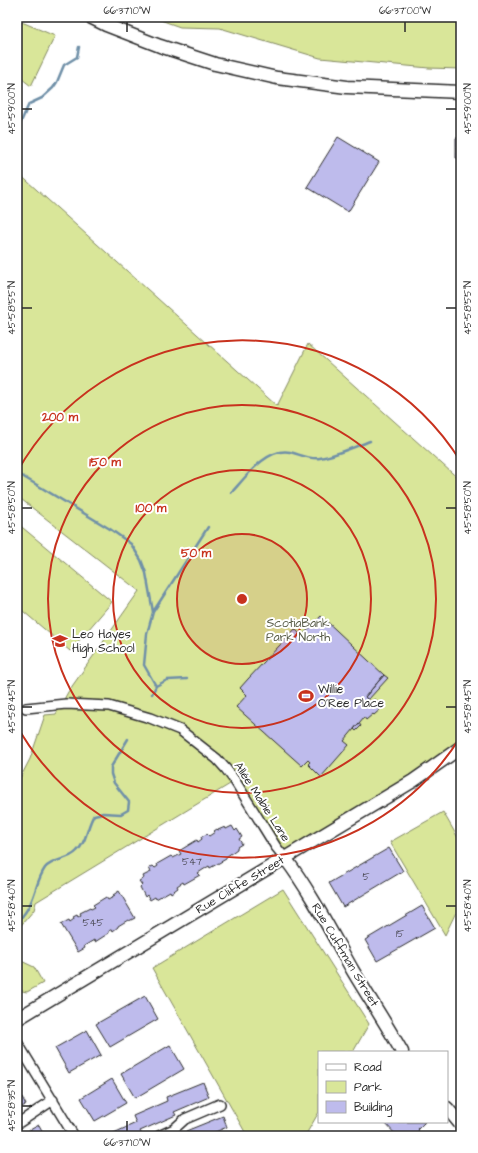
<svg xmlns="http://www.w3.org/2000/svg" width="478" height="1153" viewBox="0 0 478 1153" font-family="'Architects Daughter',sans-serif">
<rect width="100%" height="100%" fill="#fff"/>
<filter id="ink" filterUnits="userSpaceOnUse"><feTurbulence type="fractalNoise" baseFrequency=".025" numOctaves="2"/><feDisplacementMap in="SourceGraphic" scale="8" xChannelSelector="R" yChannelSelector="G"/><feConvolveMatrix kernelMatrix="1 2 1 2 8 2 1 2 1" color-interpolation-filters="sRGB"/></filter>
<g filter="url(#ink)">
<path fill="#d9e699" stroke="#828862" d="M152 17H461V69L429 68 320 58 220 28 180 27Z
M17 20 55 36 31 86 17 75Z
M17 172 277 406 308 344 461 481V747L285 858 235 781 36 902 34 910 17 930V784L30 759 45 715 56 714 68 692 139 591 17 496Z
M17 523 112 602 70 651 17 606Z
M443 812 461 843V902L445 935 390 842Z
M283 889 369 1024 353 1052H319V1112L305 1136H237L245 1132 152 968Z
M17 959 34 967 43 983 27 992 17 990Z"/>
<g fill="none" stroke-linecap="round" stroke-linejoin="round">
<path stroke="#6f90a8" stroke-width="2.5" d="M17 126 20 124 29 104 42 98 53 88 57 82 64 65 77 57 79 47
M17 473 110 529 131 544 141 560 146 573 153 612
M231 493C245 478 267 447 290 452 299 454 310 460 320 458 337 455 354 447 370 441
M156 686 167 680 187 679
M152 694 156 686 144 665 147 634 153 612 208 527
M17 922C22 917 28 909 31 902 36 891 38 878 45 868 53 858 68 861 77 851 87 842 87 826 94 815L103 813 121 814 128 810 129 802 114 783 111 774V767L128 739"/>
</g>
<path fill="#bebbec" stroke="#2b2b2b" d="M338 137 379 162 348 212 307 187Z
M456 138H461V162L460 158H456Z
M321 616 384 675 365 697 371 702 375 699 383 707 374 715 373 714 366 720 364 717 344 741 349 745 321 777 308 764 310 762 308 760 302 766 236 707 247 695 240 688 248 679 295 629 302 636Z
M384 675 388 678 368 700 365 697Z
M359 723 361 726 356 731 354 729Z
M232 826 235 831 237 829 242 837 239 839 242 844 237 847V849L226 857V859L210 868 209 866 198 873 200 875 184 884 183 882 177 886 178 888 171 893 170 891 156 899 155 897 150 900 147 895 145 897 140 887 142 885 139 881 144 878 143 876 151 872 149 868 153 866 155 868 158 866 157 864 171 856 173 858 181 854 179 851 197 840 198 842 202 839 201 837 207 834 209 836 215 832 214 831 217 829 218 830 225 827 226 829Z
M389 848 403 871 343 907 329 883Z
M119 891 135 918 129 921 128 920 118 926V927L113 931 112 929 109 931V933L95 942 94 940 84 946 85 948 78 952 61 924 69 920 70 922 74 919 73 917 77 915 78 917 81 915 80 913 90 908 91 909 95 907 93 905 106 897 108 900 115 896 113 895Z
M422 906 435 928 377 961 365 940Z
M145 996 158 1019 110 1047 96 1024Z
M87 1030 101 1055 69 1073 55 1048Z
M170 1045 184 1069 135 1098 121 1074Z
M112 1079 126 1103 95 1121 81 1098Z
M203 1082 209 1097 174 1112 176 1115 140 1131 142 1135 139 1136H107L136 1123 133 1116 167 1101 166 1097Z
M20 1093 26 1105 17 1109V1095Z
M223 1116 227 1127 206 1136H188L186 1131Z
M384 1122H425L418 1129 419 1130 413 1136H397Z
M39 1125 45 1136H24L29 1134 28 1131Z"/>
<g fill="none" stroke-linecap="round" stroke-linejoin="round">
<g stroke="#2b2b2b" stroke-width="12">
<path id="street" d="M26 708 66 704 109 706 150 718 180 730 217 759 226 769 235 781 276 847 285 858
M17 1042 74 1136
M17 1124 53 1100
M159 1136 174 1129 185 1119 220 1104"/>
</g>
<g stroke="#2b2b2b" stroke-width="15">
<path id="secondary" d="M90 17 106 25 160 46 215 64 277 78 347 87 461 92
M285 858C311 892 332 934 353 971 369 998 387 1025 402 1052
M17 1019 413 781 450 755 461 747
M447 1108 461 1125"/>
</g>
<use href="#street" stroke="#fff" stroke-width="9"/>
<use href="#secondary" stroke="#fff" stroke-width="12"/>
</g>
</g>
<path fill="none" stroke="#2b2b2b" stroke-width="1.5" d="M127 22V32M405 22V32M22 109H32M446 109H456M22 308H32M446 308H456M22 508H32M446 508H456M22 707H32M446 707H456M22 906H32M446 906H456M22 1106H32M127 1121V1131"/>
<circle cx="242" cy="599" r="65" fill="#c8321e" fill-opacity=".12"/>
<g fill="none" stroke="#c8321e" stroke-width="2">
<circle cx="242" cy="599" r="65"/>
<circle cx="242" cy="599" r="129"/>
<circle cx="242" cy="599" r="194"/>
<path d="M461 736A258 258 0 0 1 17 726M17 472A258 258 0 0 1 461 462"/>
</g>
<defs>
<g id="school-bare" transform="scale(1.2)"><path d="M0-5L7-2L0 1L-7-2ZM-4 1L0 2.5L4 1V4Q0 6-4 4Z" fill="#c8321e" stroke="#fff" stroke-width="2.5" paint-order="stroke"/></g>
<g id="stadium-bare" transform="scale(1.2)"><path d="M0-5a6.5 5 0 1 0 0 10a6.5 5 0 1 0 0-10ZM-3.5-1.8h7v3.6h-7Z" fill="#c8321e" stroke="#fff" stroke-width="2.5" paint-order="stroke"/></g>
</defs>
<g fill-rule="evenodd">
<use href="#school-bare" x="60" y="641"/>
<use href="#stadium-bare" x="306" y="696"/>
</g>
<g text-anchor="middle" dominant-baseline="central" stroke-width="4" stroke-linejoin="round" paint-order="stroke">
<g font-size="10" fill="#504f5b">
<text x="192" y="862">547</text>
<text x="366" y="877">5</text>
<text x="93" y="923">545</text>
<text x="400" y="934">15</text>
</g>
<g font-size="12" fill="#565a46" stroke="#fff">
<text x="298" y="623">ScotiaBank<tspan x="298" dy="14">Park North</tspan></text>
</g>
<g font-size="12" fill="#2b2b2b" stroke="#fff" text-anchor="start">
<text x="72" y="634">Leo Hayes<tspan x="72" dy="14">High School</tspan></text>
<text x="318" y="689">Willie<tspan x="318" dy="14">O'Ree Place</tspan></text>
</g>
<g font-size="12" fill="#2b2b2b" stroke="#fff">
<text transform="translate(262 802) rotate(57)">Allée Mabie Lane</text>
<text transform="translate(240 885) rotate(-31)">Rue Cliffe Street</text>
<text transform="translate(345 955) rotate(59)">Rue Cuffman Street</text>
</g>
</g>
<circle cx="242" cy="599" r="6" fill="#c8321e" stroke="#fff" stroke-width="2"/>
<g font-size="12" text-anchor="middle" font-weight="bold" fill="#c8321e" stroke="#fff" stroke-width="4" stroke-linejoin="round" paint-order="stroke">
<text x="60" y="421">200 m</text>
<text x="105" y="466">150 m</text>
<text x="151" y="512">100 m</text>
<text x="196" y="557">50 m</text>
</g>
<rect width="478" height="1153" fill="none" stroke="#fff" stroke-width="44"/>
<rect x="318" y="1051" width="130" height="72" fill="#ffffff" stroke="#aaaaaa"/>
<rect x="326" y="1064" width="20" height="6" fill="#ffffff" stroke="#aaaaaa"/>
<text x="354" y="1071" font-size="12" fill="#2b2b2b">Road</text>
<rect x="326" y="1081" width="20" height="12" fill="#d9e699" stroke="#aaaaaa"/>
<text x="354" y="1091" font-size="12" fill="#2b2b2b">Park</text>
<rect x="326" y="1101" width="20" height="12" fill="#bebbec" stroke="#aaaaaa"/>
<text x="354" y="1111" font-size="12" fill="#2b2b2b">Building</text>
<rect x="22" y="22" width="434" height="1109" fill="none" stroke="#2b2b2b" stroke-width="1.5"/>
<g font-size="10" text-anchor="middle" fill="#2b2b2b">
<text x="127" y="14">66°37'10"W</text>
<text x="405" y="14">66°37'00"W</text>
<text transform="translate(11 109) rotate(-90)" y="4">45°59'00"N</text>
<text transform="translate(467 109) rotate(-90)" y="4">45°59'00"N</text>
<text transform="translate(11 308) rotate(-90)" y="4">45°58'55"N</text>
<text transform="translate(467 308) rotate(-90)" y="4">45°58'55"N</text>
<text transform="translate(11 508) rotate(-90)" y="4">45°58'50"N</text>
<text transform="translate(467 508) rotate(-90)" y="4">45°58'50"N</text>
<text transform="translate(11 707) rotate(-90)" y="4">45°58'45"N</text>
<text transform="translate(467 707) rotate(-90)" y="4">45°58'45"N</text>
<text transform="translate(11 906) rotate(-90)" y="4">45°58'40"N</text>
<text transform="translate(467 906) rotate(-90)" y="4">45°58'40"N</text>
<text transform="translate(11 1106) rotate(-90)" y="4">45°58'35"N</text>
<text x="127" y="1146">66°37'10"W</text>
</g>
</svg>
